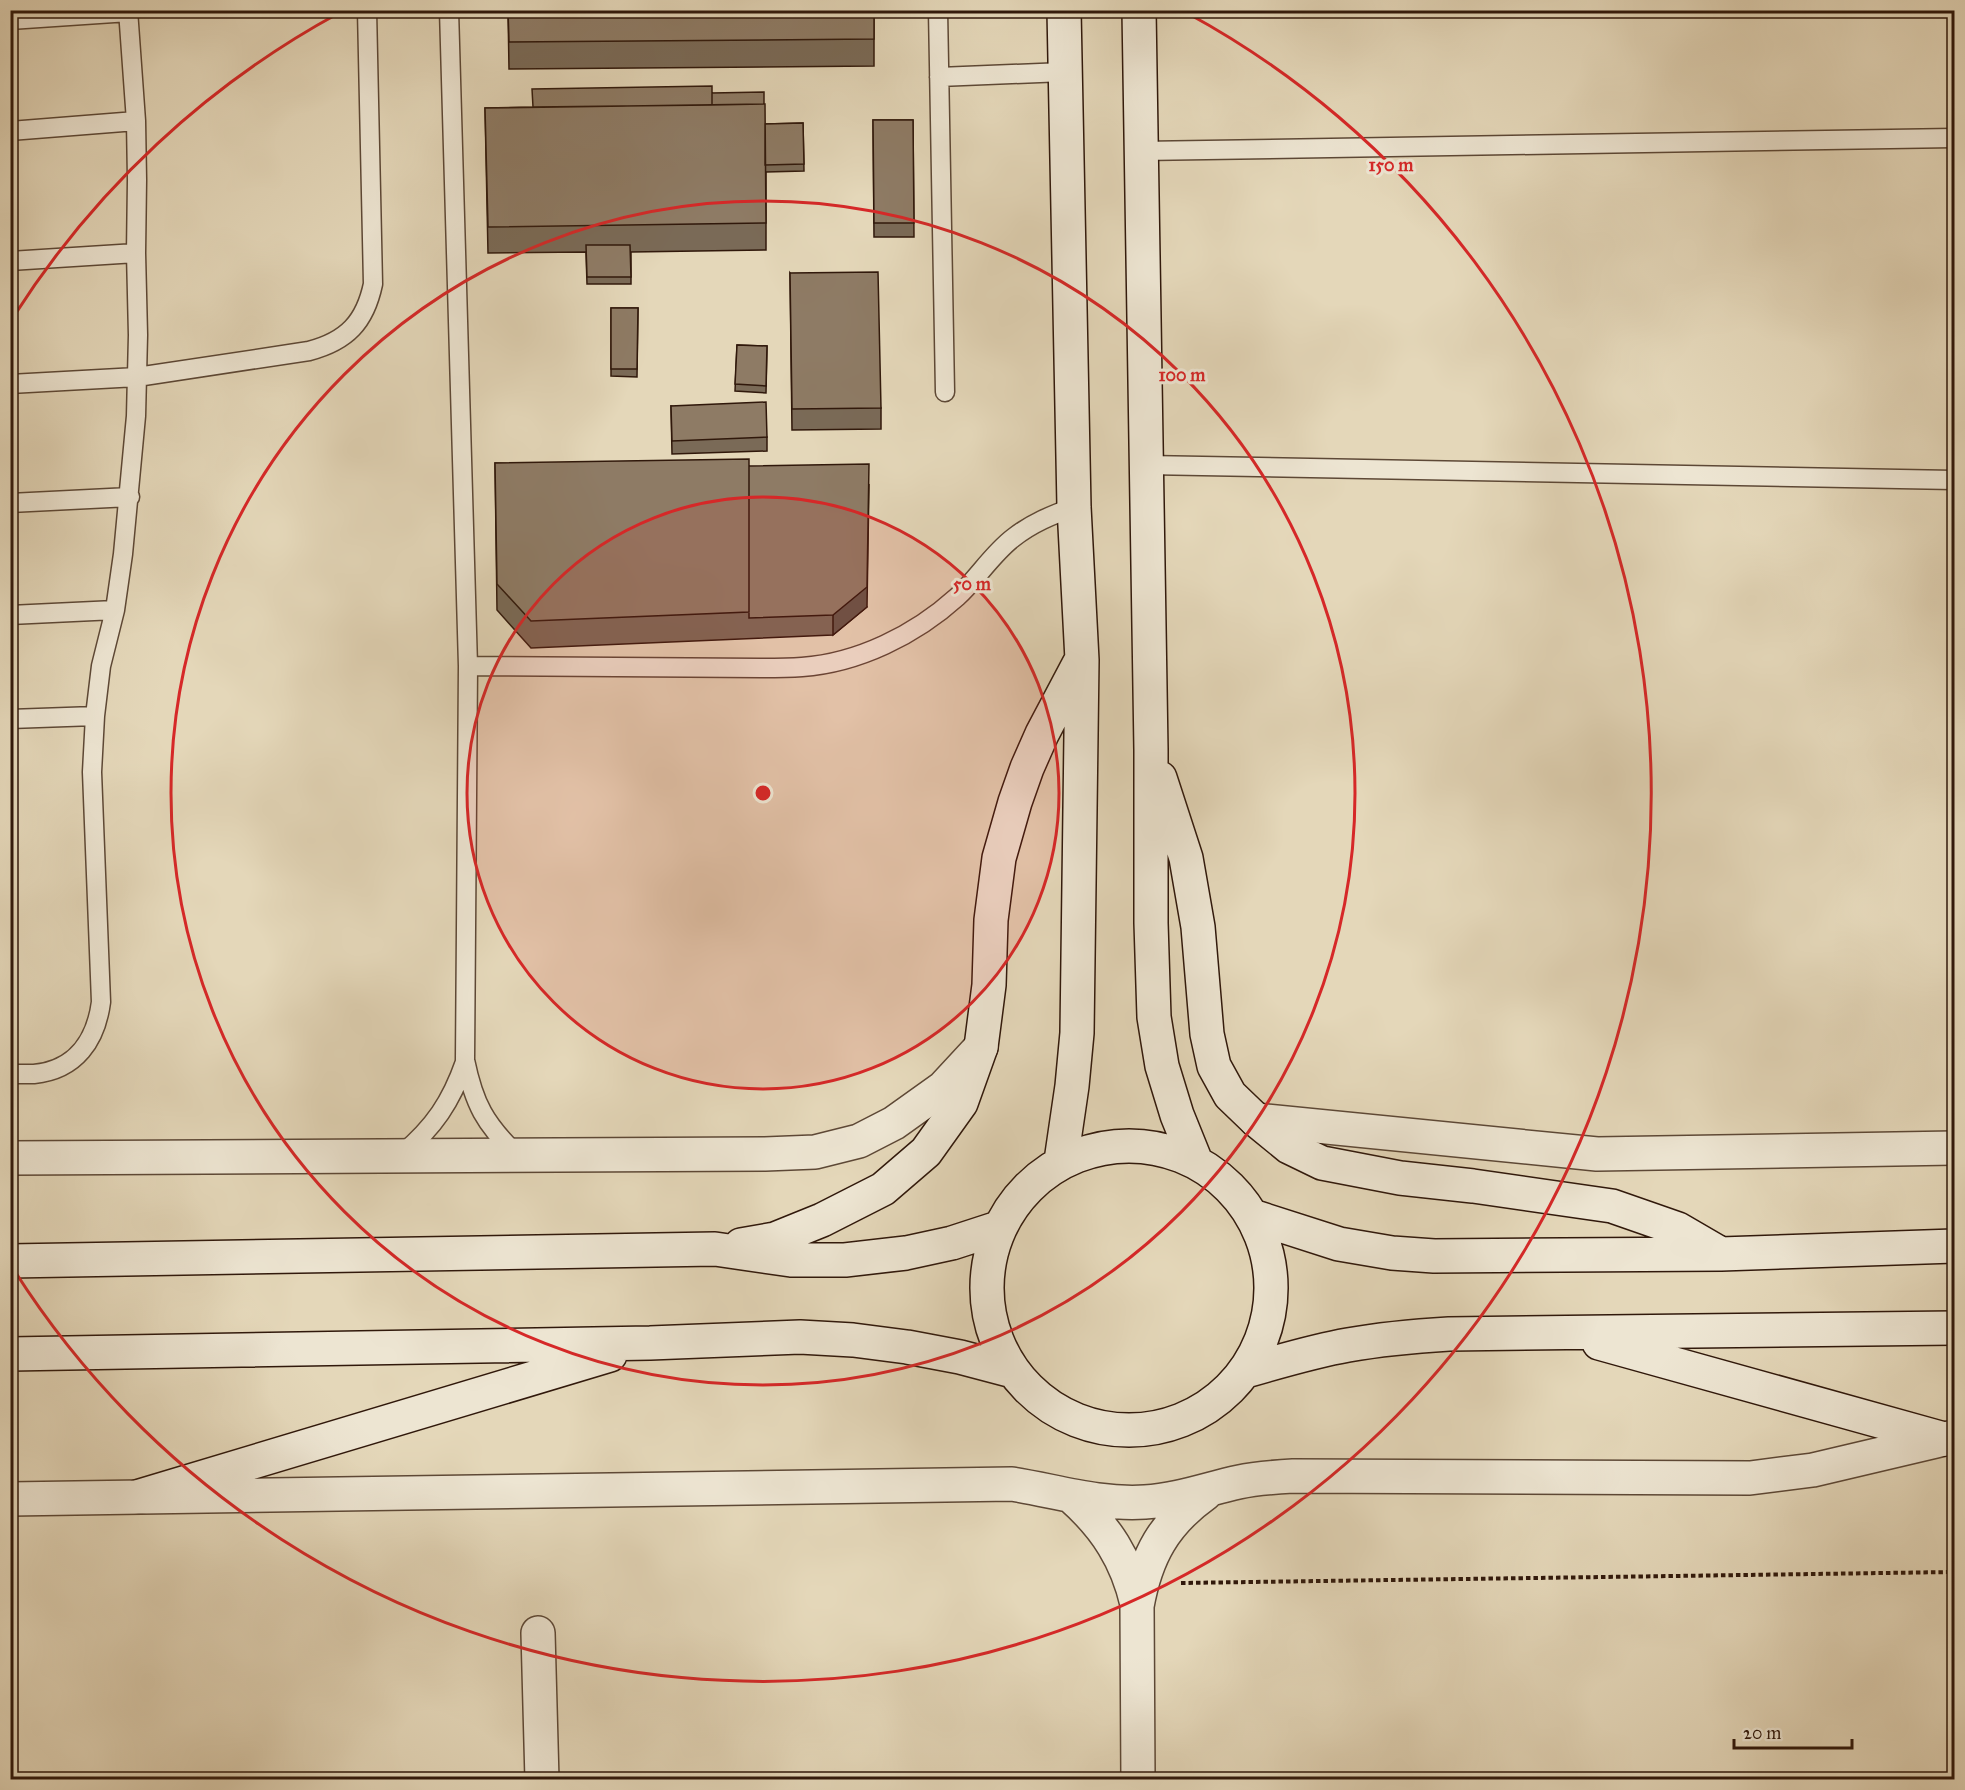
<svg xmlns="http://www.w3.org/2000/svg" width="1965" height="1790" viewBox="0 0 1965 1790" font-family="'IM FELL Great Primer',serif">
<rect width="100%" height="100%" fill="#e4d7b9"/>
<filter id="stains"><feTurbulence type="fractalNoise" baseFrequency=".00333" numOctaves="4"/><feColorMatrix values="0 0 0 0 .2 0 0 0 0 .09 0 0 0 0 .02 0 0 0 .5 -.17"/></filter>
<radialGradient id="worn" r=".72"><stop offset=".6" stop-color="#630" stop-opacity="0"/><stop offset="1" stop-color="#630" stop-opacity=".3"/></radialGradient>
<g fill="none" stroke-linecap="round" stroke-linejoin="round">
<g stroke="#5d4836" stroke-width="21">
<path id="lane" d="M449 10 468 666 465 1060C474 1104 485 1124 517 1155
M938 10 945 392
M10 20 129 12
M939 77 1064 72
M10 131 136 121
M1141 151 1954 138
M10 261 136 253
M10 384 137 377 309 351C347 341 365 322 373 284L367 10
M1146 465 1954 480
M10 503 130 497
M10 615 115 610
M468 666 760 668C774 668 788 668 802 667 858 663 915 635 957 597 977 579 992 554 1013 538 1032 523 1052 515 1074 507
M10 719 95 716
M10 1074C18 1074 26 1074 34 1074 76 1070 96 1040 101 1002L92 772 95 716 101 666 115 610 123 554 136 416 138 335 136 253 137 180 136 121 128 10
M402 1154C434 1127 451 1102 465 1062"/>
</g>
<g stroke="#5d4836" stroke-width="36">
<path id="street" d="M1256 1120 1597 1154 1954 1148
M10 1158 765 1154 815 1152 859 1141 894 1123 943 1088 981 1047
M1072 1497C1106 1527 1127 1560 1137 1604
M10 1499 1012 1484C1056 1491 1099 1505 1145 1502 1178 1500 1207 1489 1239 1482 1257 1478 1276 1477 1294 1476L1750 1478 1813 1470 1953 1437
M538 1633 542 1780
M1138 1780 1137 1606C1146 1556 1164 1523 1206 1493"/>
</g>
<g stroke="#30180b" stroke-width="36">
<path id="secondary" d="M1139 10 1151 750V923L1154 1017 1162 1066 1177 1115 1196 1162
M1160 778 1186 858 1198 927 1207 1034 1214 1066 1230 1095 1256 1120 1289 1147 1322 1163 1400 1178 1473 1186 1612 1206 1678 1229 1721 1254
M987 1288a142 142 0 1 1 284 0a142 142 0 1 1-284 0Z
M1061 1161 1072 1086 1077 1033 1082 660 1074 507 1064 10
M1252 1216 1339 1244 1392 1253 1434 1256 1721 1254 1954 1246
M741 1245 775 1239 822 1220 883 1189 926 1152 961 1103 981 1047 989 985 991 920 999 858 1015 802 1027 768 1042 734 1079 664
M10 1261 715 1249 791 1260H845L906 1253 952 1243 998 1228
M1599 1343 1944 1439
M10 1354 650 1343 800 1337 853 1340 907 1347 960 1357 1013 1371
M1246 1371C1280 1361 1314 1351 1348 1345 1382 1339 1416 1336 1449 1334L1954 1328
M140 1496 610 1355"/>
</g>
<path stroke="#30180b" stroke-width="4" stroke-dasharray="4.5 3" stroke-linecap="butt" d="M1181 1583 1954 1572"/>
<use href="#lane" stroke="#ede5d2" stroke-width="18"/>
<use href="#street" stroke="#ede5d2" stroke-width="33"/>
<use href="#secondary" stroke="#ede5d2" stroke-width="33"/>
</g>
<path fill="#7a6a57" stroke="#30180b" stroke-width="1.5" d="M508 10H874V66L509 69Z
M712 93 765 124 803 123 804 171 766 172V250L631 252V284H587L586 252 488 253 485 108 533 107Z
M873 120H913L914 237H874Z
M790 273 881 408V429L792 430Z
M611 308H638L637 377 611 376Z
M737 345 767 346 766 393 735 391Z
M671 406 767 437V451L672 454Z
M495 463 749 466 867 607 833 635 531 648 497 610Z"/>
<path fill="#635647" stroke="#30180b" stroke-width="1.5" d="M869 484 867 607 833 635V615Z"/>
<path fill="#8e7b65" stroke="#30180b" stroke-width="1.5" d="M508 10H874V39L509 42Z
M712 86V105L533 107 532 89Z
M764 92V104L712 105V93Z
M765 104 766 223 488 227 485 108Z
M873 120H913L914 223H874Z
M803 123 804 164 765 165V124Z
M586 245H630L631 277H587Z
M878 272 881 408 792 409 790 273Z
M611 308H638L637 369H611Z
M737 345 767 346 766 386 735 384Z
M766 402 767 437 672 441 671 406Z
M749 459V612L531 621 497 584 495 463Z
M869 464 867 587 833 615 749 618V466Z"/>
<circle cx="763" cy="793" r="296" fill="#d62828" fill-opacity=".12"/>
<g fill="none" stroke="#d62828" stroke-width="3">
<circle cx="763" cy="793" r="296"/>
<circle cx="763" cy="793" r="592"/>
<path d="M14 316A888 888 0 0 1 339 13M1187 13A888 888 0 1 1 14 1270"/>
</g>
<circle cx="763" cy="793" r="9" fill="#d62828" stroke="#ede5d2" stroke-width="3"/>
<g font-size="18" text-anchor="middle" font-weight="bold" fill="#d62828" stroke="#ede5d2" stroke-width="6" stroke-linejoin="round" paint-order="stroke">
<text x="1391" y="171">150 m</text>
<text x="1182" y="381">100 m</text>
<text x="972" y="590">50 m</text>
</g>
<rect width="1965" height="1790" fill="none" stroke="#e4d7b9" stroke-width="36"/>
<rect x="12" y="12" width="1941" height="1766" fill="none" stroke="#30180b" stroke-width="3"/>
<rect x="18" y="18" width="1929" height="1754" fill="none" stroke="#30180b" stroke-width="1.5"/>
<path d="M1734 1739v9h118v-9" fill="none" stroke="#30180b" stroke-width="3"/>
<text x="1743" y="1739" font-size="18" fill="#30180b" stroke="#ede5d2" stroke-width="4.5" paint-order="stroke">20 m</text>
<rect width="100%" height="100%" filter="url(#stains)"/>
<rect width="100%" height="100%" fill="url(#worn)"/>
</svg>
